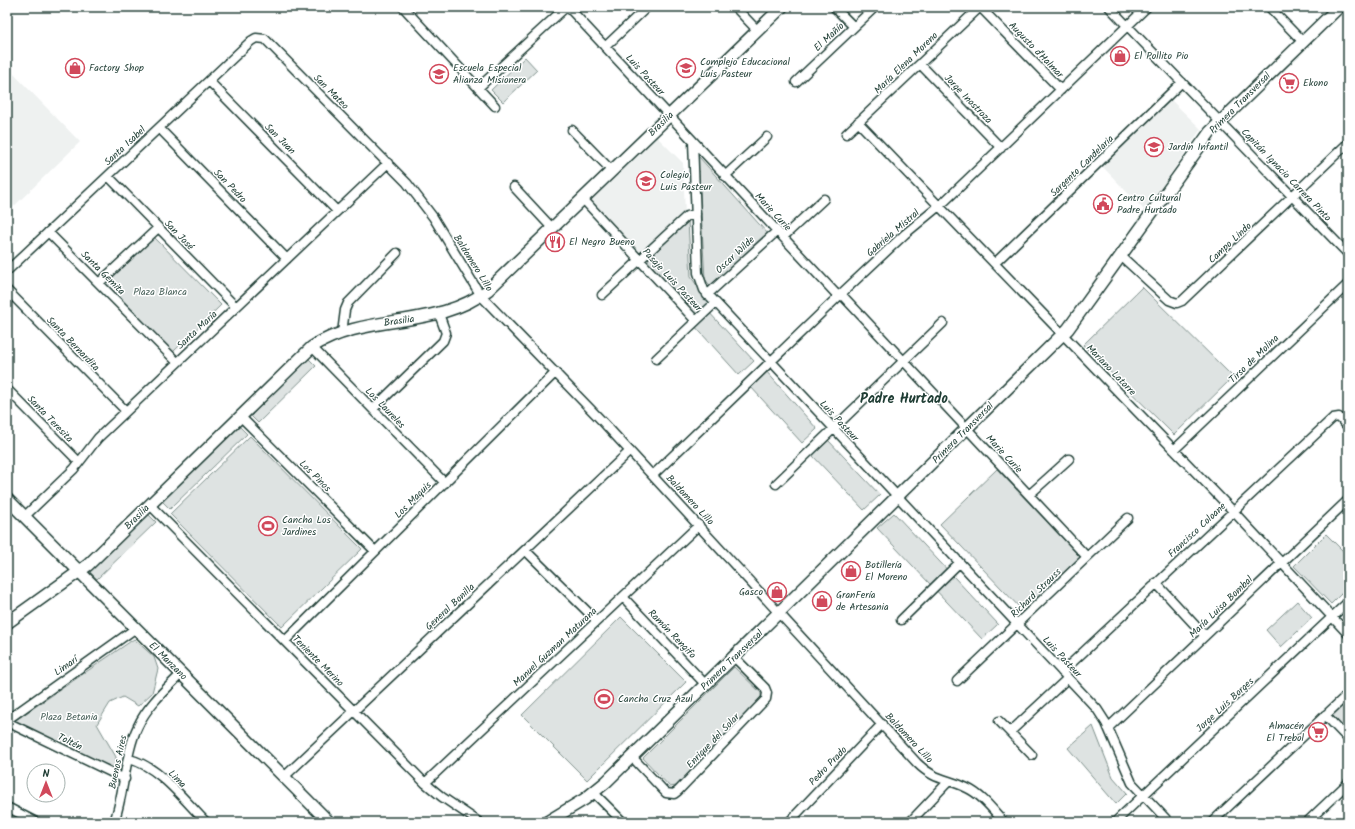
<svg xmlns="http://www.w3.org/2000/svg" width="1355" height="829" viewBox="0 0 1355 829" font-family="Kalam,sans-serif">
<rect width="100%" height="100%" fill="#fff"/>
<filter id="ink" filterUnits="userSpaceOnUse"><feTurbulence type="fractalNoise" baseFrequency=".025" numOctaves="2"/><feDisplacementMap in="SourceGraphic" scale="8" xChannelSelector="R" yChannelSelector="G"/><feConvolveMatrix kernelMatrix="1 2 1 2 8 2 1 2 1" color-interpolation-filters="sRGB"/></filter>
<g filter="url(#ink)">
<path fill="#eef1f0" d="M7 67 80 142 7 213Z
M1170 99 1201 129 1145 211 1101 165Z
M656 136 683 163 685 214 642 254 589 200Z"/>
<path fill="#dee3e2" stroke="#7e908b" d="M525 57 537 70 503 102 491 90Z
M699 157 768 234 711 287 705 279 698 159Z
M688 220 691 277 710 304 697 316 646 260Z
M153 236 221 305 172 353 104 284Z
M1142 287 1233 377 1174 435 1083 345Z
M707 310 754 361 739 375 692 323Z
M308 358 316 366 258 423 251 416Z
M766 371 817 429 802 443 750 386Z
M239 426 247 434 170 509 162 501Z
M250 436 362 549 282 627 170 514Z
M828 440 880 495 864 510 812 455Z
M997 469 1080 557 1023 611 940 524Z
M894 513 998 624 982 639 877 528Z
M148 514 156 522 97 579 89 571Z
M1326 534 1348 556V587L1331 604 1294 566Z
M1297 601 1312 618 1281 647 1266 630Z
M621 617 686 682 587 780 522 715Z
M134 639 154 657 158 669 152 693 138 706 123 697 110 703 97 724 116 757 115 772 13 722Z
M734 667 761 693V700L676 786 670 787 643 758Z
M1348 701V734L1331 717Z
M1093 726 1113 777 1127 793 1116 804 1068 748Z"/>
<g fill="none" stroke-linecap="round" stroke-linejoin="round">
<g stroke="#1f3d34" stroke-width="11">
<path id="street" d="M403 7 495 106
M568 7 838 296
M735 7 758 31
M834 7 854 27
M980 7 1061 90
M1109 7 1348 254
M1269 7 1303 42
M605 47 645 9
M920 64 1001 148
M209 81 337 211
M796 82 875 7
M478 88 566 7
M858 122 1233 511 1348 634
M159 128 287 259
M572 130 612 171
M846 134 980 7
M693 141 698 273 704 290 1097 709 1106 723 1132 783 1169 822
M108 176 236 307
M725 176 767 137
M514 187 553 229
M583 199 696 321
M48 232 177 362
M783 237 824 199
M1121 256 1169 300 1177 303 1182 301 1348 143
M995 263 1182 82
M7 271 251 41 256 38 265 39 407 183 433 217 481 296 603 422 917 763C935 781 947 778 967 788 982 795 993 810 1004 822
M99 283 158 228
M7 290 126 411
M841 294 1087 557
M602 295 687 216 696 214
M707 295 777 231
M342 333 345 310 348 303 397 253
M312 347 445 483
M656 359 715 303
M7 389 79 462
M373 409 443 341 446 333 439 314
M240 416 375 551
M1174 450 1348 284
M653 475 844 291 905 234 945 201 1147 7
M776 484 943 323
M1029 495 1069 459
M150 505 425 783 442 797 479 822
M24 517 74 469 98 438 388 163
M525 550 597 621
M1156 583 1205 636
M623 597 706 685
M901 620 959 563
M285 641 556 372
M1062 672 1333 418 1339 417 1348 427
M957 681 1128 518
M1325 715 1348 739
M7 720 136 628
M999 721 1032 755
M7 722 125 779
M1108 728 1348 500
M1010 732 1068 678
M632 757 666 793 674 794 678 791 766 699 767 693 765 688 734 657
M129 759C159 766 184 800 206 822
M284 777 630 451
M425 783 699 525
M594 793 623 822
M7 807 36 822
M114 822C125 792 125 752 138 726 147 706 166 689 181 674
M789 822 882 724
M910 822 948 782
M1115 822 1348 602
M1212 822 1348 694
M1307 822 1348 783"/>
</g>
<g stroke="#1f3d34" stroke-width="14">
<path id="secondary" d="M7 499 329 822
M7 623 88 565 312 347C366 312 437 330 488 290L782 7
M547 822 585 799 606 782 1068 329 1210 132 1339 7"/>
</g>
<use href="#street" stroke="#fff" stroke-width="8"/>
<use href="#secondary" stroke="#fff" stroke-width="11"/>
</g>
</g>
<defs>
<g id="shop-ring" transform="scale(1)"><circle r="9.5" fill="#fff" stroke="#d1495b" stroke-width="1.5"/><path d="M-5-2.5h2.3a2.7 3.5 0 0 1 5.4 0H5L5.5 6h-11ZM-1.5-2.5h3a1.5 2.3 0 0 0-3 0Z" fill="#d1495b"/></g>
<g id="school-ring" transform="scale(1)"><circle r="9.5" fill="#fff" stroke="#d1495b" stroke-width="1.5"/><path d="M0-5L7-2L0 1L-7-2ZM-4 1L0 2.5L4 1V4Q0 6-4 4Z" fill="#d1495b"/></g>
<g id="supermarket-ring" transform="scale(1)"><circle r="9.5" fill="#fff" stroke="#d1495b" stroke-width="1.5"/><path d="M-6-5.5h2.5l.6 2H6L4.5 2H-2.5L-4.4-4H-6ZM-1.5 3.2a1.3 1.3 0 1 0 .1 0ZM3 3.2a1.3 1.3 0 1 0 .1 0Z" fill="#d1495b"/></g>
<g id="civic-ring" transform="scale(1)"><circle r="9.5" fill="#fff" stroke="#d1495b" stroke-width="1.5"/><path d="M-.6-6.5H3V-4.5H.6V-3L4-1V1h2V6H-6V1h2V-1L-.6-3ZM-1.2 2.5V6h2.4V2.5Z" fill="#d1495b"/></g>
<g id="restaurant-ring" transform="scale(1)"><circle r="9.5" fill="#fff" stroke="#d1495b" stroke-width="1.5"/><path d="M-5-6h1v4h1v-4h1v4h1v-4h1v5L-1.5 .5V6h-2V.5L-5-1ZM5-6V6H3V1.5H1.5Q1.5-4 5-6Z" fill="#d1495b"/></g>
<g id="stadium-ring" transform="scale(1)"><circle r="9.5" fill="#fff" stroke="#d1495b" stroke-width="1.5"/><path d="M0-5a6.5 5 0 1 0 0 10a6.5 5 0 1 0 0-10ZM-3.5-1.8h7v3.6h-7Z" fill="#d1495b"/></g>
</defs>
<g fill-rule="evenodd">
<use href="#shop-ring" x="1120" y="56"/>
<use href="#shop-ring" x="75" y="68"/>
<use href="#school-ring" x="686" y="68"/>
<use href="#school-ring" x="439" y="74"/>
<use href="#supermarket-ring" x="1289" y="83"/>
<use href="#school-ring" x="1154" y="147"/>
<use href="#school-ring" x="646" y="181"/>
<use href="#civic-ring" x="1103" y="204"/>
<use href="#restaurant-ring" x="555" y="242"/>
<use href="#stadium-ring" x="268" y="526"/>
<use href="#shop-ring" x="851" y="571"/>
<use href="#shop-ring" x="777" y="592"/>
<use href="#shop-ring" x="822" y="601"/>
<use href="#stadium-ring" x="604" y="699"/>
<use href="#supermarket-ring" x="1318" y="732"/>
</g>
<g text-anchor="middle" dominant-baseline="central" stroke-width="3" stroke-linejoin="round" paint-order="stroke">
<g font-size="10" fill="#1f3d34" stroke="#fff">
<text transform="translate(829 37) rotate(-43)">El Mañío</text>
<text transform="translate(1036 50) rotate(46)">Augusto d'Halmar</text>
<text transform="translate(906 63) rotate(-44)">María Elena Moreno</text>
<text transform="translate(645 75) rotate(47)">Luis Pasteur</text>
<text transform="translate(331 92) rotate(45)">San Mateo</text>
<text transform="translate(968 99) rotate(46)">Jorge Inostroza</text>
<text transform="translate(1240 103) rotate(-45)">Primera Transversal</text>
<text transform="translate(661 124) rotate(-44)">Brasilia</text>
<text transform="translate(280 139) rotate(45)">San Juan</text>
<text transform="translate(125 146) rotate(-43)">Santa Isabel</text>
<text transform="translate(1082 166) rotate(-44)">Sargento Candelaria</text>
<text transform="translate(1286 175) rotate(46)">Capitán Ignacio Carrera Pinto</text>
<text transform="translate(230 186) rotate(46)">San Pedro</text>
<text transform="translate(773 212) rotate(47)">Marie Curie</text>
<text transform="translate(893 233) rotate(-41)">Gabriela Mistral</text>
<text transform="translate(179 235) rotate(46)">San José</text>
<text transform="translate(1230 243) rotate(-43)">Campo Lindo</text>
<text transform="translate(735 255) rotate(-43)">Oscar Wilde</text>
<text transform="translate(473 263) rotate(58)">Baldomero Lillo</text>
<text transform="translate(103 273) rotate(45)">Santa Gemita</text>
<text transform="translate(672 280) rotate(47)">Pasaje Luis Pasteur</text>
<text transform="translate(399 321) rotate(-8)">Brasilia</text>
<text transform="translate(197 330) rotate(-43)">Santa María</text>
<text transform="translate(73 344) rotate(46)">Santa Bernardita</text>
<text transform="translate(1254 359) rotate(-44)">Tirso de Molina</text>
<text transform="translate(1111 370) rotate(46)">Mariano Latorre</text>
<text transform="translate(385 408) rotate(46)">Los Laureles</text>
<text transform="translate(50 419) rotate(46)">Santa Teresita</text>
<text transform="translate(839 421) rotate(47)">Luis Pasteur</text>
<text transform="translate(963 433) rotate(-45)">Primera Transversal</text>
<text transform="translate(1004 454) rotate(47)">Marie Curie</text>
<text transform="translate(315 476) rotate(45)">Los Pinos</text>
<text transform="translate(413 500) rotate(-45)">Los Maquis</text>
<text transform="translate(690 500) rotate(47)">Baldomero Lillo</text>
<text transform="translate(137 517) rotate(-45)">Brasilia</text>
<text transform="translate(1197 530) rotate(-43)">Francisco Coloane</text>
<text transform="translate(1036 593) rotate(-44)">Richard Strauss</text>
<text transform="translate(450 607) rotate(-43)">General Bonilla</text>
<text transform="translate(1221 607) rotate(-44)">María Luisa Bombal</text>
<text transform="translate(672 634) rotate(46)">Ramón Rengifo</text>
<text transform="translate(555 647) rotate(-43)">Manuel Guzman Maturana</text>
<text transform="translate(1062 657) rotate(47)">Luis Pasteur</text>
<text transform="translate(732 660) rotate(-44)">Primera Transversal</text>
<text transform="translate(168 661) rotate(45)">El Manzano</text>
<text transform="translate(318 661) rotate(45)">Teniente Merino</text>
<text transform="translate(66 666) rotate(-35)">Limarí</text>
<text transform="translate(1225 705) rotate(-43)">Jorge Luis Borges</text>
<text transform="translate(909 738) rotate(47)">Baldomero Lillo</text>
<text transform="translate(713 741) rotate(-46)">Enrique del Solar</text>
<text transform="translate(70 742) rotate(26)">Toltén</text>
<text transform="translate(118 762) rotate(-78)">Buenos Aires</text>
<text transform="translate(828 766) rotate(-46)">Pedro Prado</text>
<text transform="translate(177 779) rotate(45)">Lima</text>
</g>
<g font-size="10" fill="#1f3d34" stroke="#fff" text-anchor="start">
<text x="1134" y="56">El Pollito Pio</text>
<text x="700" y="62">Complejo Educacional<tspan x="700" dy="12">Luis Pasteur</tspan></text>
<text x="89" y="68">Factory Shop</text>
<text x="453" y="68">Escuela Especial<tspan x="453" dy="12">Alianza Misionera</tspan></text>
<text x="1303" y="83">Ekono</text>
<text x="1168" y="147">Jardín Infantil</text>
<text x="660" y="175">Colegio<tspan x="660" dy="12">Luis Pasteur</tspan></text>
<text x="1117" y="198">Centro Cultural<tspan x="1117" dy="12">Padre Hurtado</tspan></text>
<text x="569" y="242">El Negro Bueno</text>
<text x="282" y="520">Cancha Los<tspan x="282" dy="12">Jardines</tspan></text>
<text x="865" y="565">Botillería<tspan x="865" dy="12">El Moreno</tspan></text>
<text x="763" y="592" text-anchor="end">Gasco</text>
<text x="836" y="595">GranFería<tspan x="836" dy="12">de Artesania</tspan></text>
<text x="618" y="699">Cancha Cruz Azul</text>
<text x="1304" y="726" text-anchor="end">Almacén<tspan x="1304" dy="12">El Trebol</tspan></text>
</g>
<g font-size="10" fill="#455e57" stroke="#fff">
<text x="160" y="292">Plaza Blanca</text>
<text x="69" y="717">Plaza Betania</text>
</g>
<g font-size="14" font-weight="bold" fill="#1f3d34" stroke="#fff">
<text x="904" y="399">Padre Hurtado</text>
</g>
</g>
<rect width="1355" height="829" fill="none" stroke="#fff" stroke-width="24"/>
<rect x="12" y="12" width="1331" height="805" fill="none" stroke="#1f3d34" stroke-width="1.5" filter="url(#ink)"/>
<g transform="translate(46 783)"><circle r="19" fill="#ffffff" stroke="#a5b1ae"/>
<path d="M0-3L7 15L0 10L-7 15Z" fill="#d1495b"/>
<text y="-6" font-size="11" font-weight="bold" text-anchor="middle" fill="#1f3d34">N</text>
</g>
</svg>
